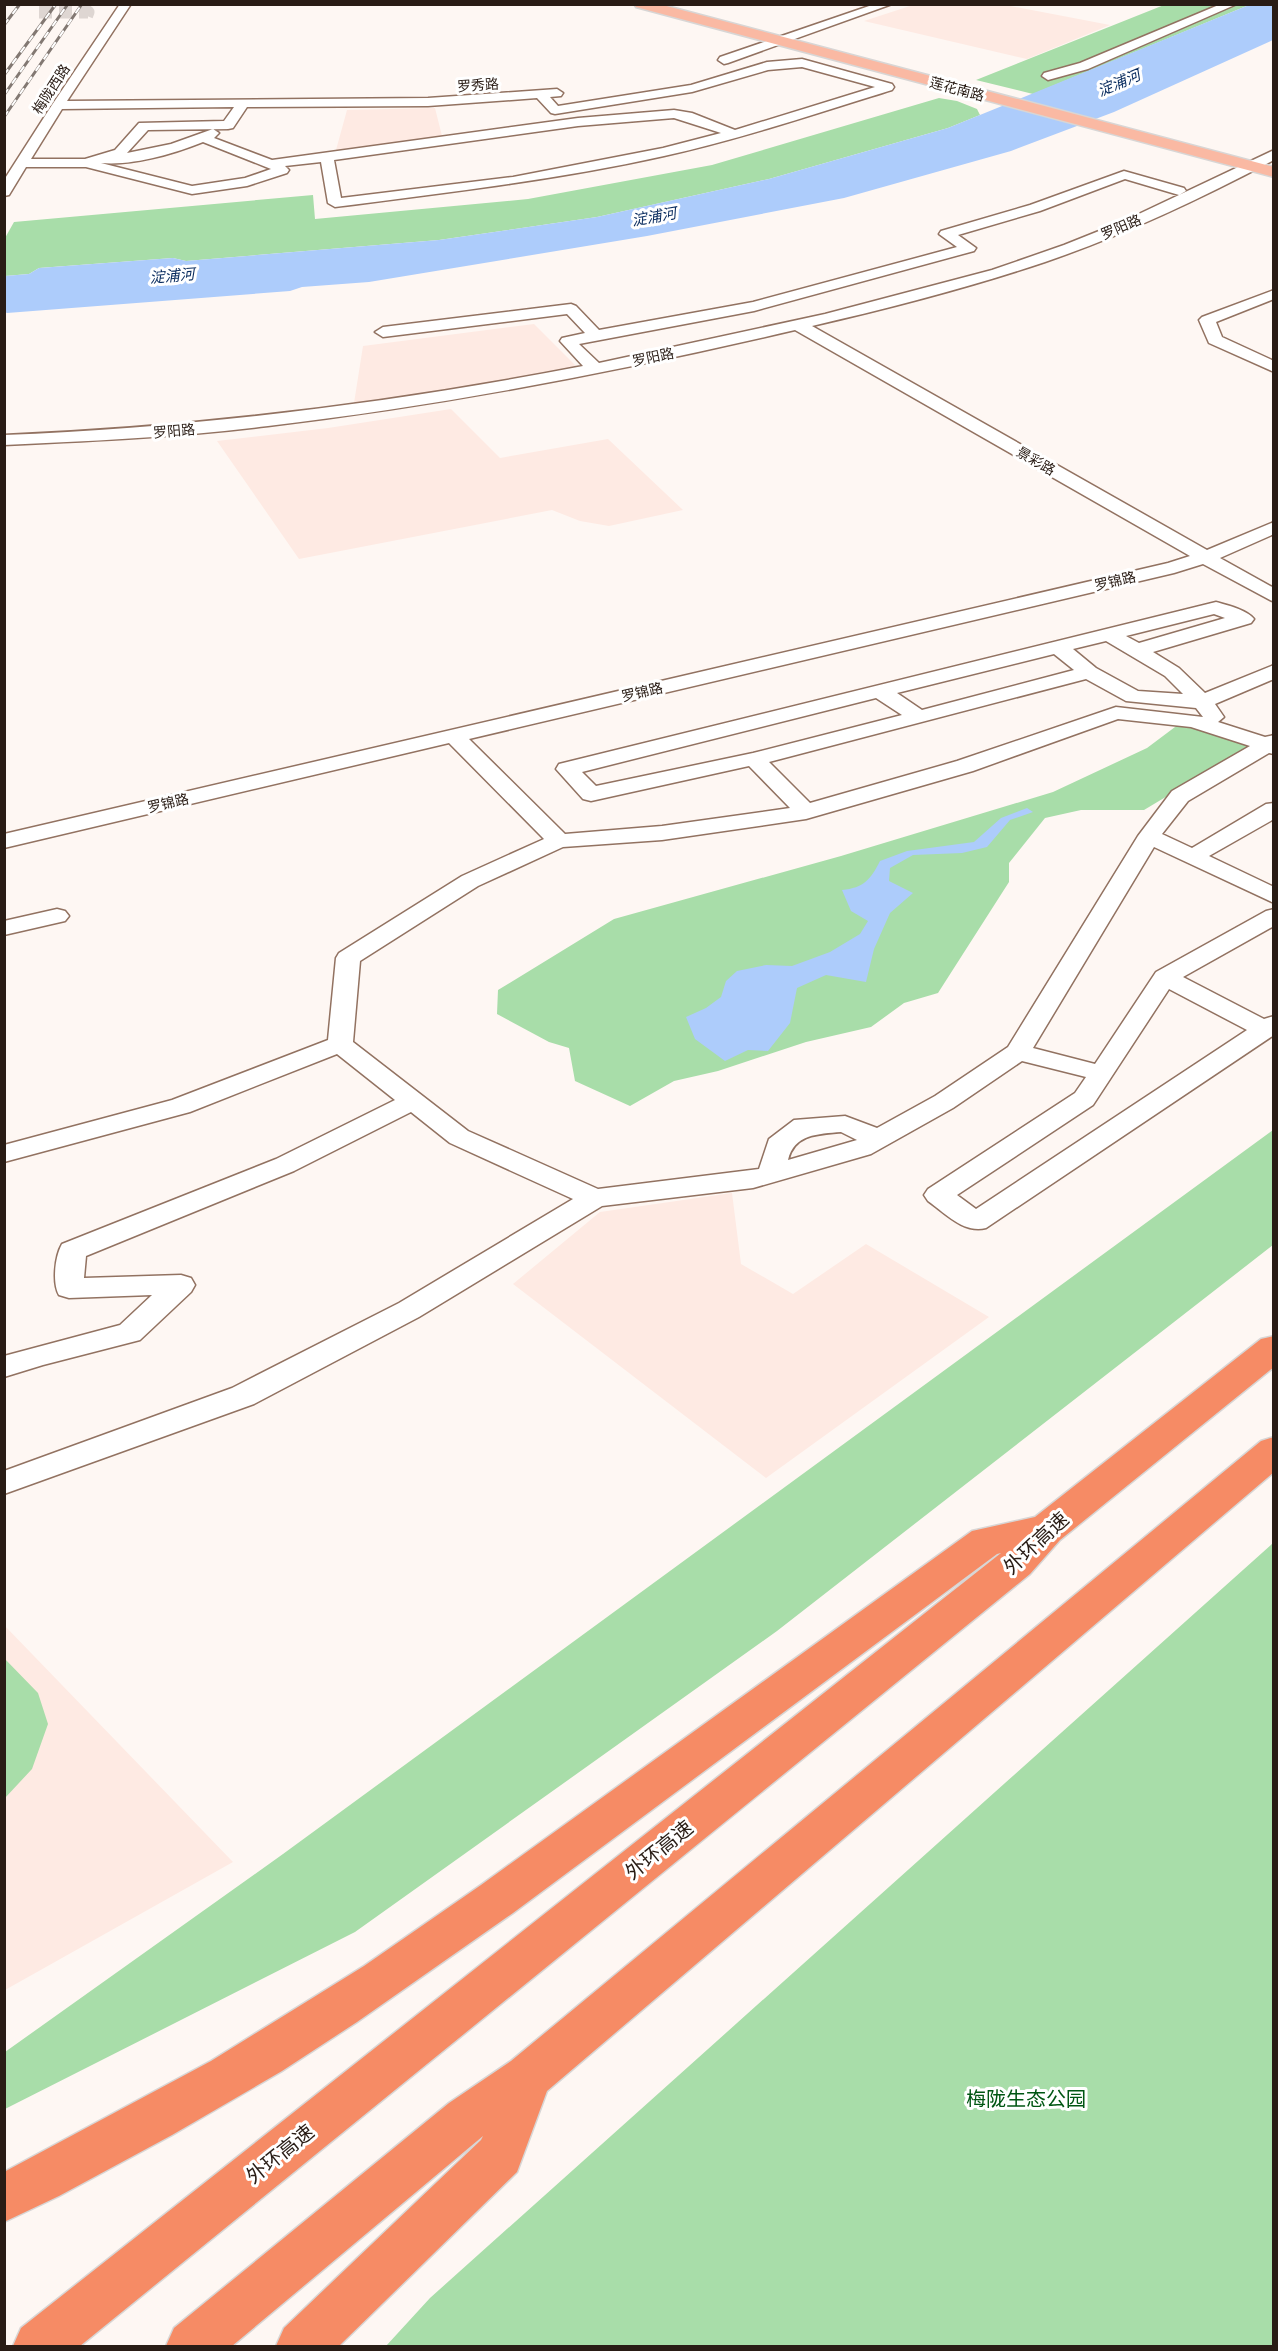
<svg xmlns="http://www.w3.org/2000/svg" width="1278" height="2351" viewBox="0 0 1278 2351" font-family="'DejaVu Sans','Noto Sans SC',sans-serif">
<rect width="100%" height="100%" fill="#fef7f3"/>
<path fill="#feeae3" d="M1005 5 1110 25 1027 59 864 21 913 5Z
M435 108 442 136 336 150 347 110Z
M534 324 577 367 468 387 354 403 363 346Z
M451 409 500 458 608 439 683 510 609 526 580 521 552 510 299 559 217 441 328 428Z
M732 1193 741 1264 793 1294 866 1244 989 1317 766 1478 513 1284 600 1212Z
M4 1625 233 1862 5 1990H4Z"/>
<path fill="#a8dda9" d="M1164 5H1249L1033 94 976 80Z
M939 98 957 101 977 109 980 115 948 128 769 179 597 217 439 240 186 261 173 258 39 268 29 274 5 276V238L14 222 313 195 315 219 528 199 712 165Z
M1179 724 1199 727 1254 744 1144 810H1081L1045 818 1009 863V882L938 993 904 1003 871 1027 806 1042 718 1071 674 1081 630 1106 575 1081 569 1048 549 1042 497 1014 498 990 614 919 841 856 1053 792 1147 748Z
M1273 1130V1245L777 1631 355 1932 5 2109V2052L283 1854Z
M1273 1543V2346H386L430 2298Z
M4 1658 38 1693 48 1724 32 1769 5 1798Z"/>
<path fill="#adccfb" d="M1249 5H1273V40L1114 112 1011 151 844 198 647 236 369 282 302 287 290 291 7 313 5 312V276L29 274 39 268 173 258 186 261 439 240 597 217 769 179 948 128Z
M1027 808 1033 812 1010 820 987 847 962 853 913 855 890 868 889 881 913 893 890 913 874 949 866 982 826 975 797 988 790 1023 768 1051 748 1050 725 1061 695 1039 686 1017 706 1008 721 997 726 981 737 971 766 965 792 966 830 952 860 934 868 921 851 911 842 890C864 888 871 879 880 861L907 851 974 842 1001 818Z"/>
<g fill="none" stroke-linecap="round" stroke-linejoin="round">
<path stroke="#ded6d2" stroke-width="13" stroke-dasharray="13 7" stroke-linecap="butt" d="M39 12H88L86 17"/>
<g stroke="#927261" stroke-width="3">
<path id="minor" d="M120 4H131L67 101 428 98 557 89 563 93 561 96 550 97 558 106 691 85 767 62 802 59 892 84 894 87 892 90C817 113 741 139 664 156 556 180 445 193 335 207L328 203 321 162 285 166 289 170 287 173 247 186 192 194 86 167H26L9 195 4 196V180L52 105ZM802 67 875 87 735 130 692 113 674 110 578 118 272 160 214 138 219 133 213 129 171 144 127 153 148 130 228 129 233 128 247 107 428 106 537 98 551 113 555 114 692 92 768 70ZM234 107 224 121 139 123 115 150 85 159H31L62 109ZM674 118 721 133 663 148 513 177 341 198 334 160 578 126ZM203 142 271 169 245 178 192 186 101 163C132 166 173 154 203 142Z
M875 4H892L728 63 724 64 718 60 720 57Z
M1221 4H1237L1088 69 1048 80 1042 76 1044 73 1080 63Z
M1274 150V160C1200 199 1124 235 1045 262 968 288 890 308 812 326L1207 550 1274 522V534L1220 558 1274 588V602L1203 564 1174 573 469 739 565 834 662 826 790 808 749 766 591 801 583 799 556 769 559 764 1216 602C1227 605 1247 610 1254 619L1251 623 1153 652 1179 668 1205 693 1274 665V679L1215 704 1224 717 1218 722 1265 737 1274 735V754L1269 753 1188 801 1162 834 1192 848 1266 804 1274 803V819L1209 856 1274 887V903L1154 847 1033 1048 1095 1064 1156 972 1266 911 1274 909V926L1183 977 1264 1019 1274 1016V1035L986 1228C964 1234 945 1213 928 1201L924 1195 928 1189 1075 1093 1086 1077 1022 1061 953 1108 871 1154 753 1188 602 1206 419 1317 254 1404 4 1494V1471L232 1388 399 1303 573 1199 450 1143 411 1112 294 1171 86 1256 84 1278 181 1275 191 1278 195 1285 191 1292 140 1340 43 1365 4 1377V1356L120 1325 152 1295 69 1298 59 1295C52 1283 55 1256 62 1244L276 1159 395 1100 337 1054 190 1112 4 1162V1145L172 1100 328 1040 336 958 339 953 462 876 544 839 449 743 4 848V834L1168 563 1190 556 795 330C621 371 446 405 268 426 180 437 92 441 4 445V435C200 427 392 403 583 366L560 341 562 338 585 333 567 314 383 337 375 332 383 327 571 304 576 306 599 330 753 302 957 247 939 234 941 231 1030 205 1124 171 1184 188 1186 191 1179 195 1125 179 1040 211 958 235 976 248 974 251 754 311 579 344 599 363 825 314 992 270 1064 245 1124 221ZM1214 614 1225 618 1139 643 1126 636ZM1106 641 1165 676 1183 694 1138 691 1096 668 1073 649ZM1054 654 1074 670 922 710 897 693ZM1086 679 1126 701 1196 708 1203 717 1116 707 957 761 810 803 769 762ZM876 698 902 715 753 753 596 786 582 772ZM1118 719 1191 727 1250 746 1172 791 1138 836 1008 1047 935 1096 877 1128 845 1116 794 1120 769 1139 759 1169 598 1189 468 1131 353 1042 360 961 478 886 563 847 662 840 806 819 973 771ZM1169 989 1247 1030 976 1209 957 1195 1093 1105ZM841 1132 857 1140 788 1160C794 1134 818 1134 841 1132Z
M1274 290V299L1216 322 1222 337 1274 361V372L1209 343 1199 320 1202 317Z
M57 909 65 911 69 916 65 921 4 935V921Z"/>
</g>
<g stroke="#d8d6d5" stroke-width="3">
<path id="major" d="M634 4H659L1274 167V177L636 7Z"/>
</g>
<g stroke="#d8d6d5" stroke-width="3">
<path id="highway" d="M1274 1336V1367L1060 1540 1030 1574 80 2346H13L21 2328 1001 1553 997 1554 513 1913 357 2022 282 2071 172 2135 59 2196 4 2222V2172L211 2061 364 1966 481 1885 972 1531 1035 1517 1261 1339Z
M1274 1437V1472L547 2091 517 2172 339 2346H276L284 2328 481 2140 483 2136 232 2346H166L174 2328 449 2103 511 2061 1261 1441Z"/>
</g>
<use href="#minor" fill="#fff" fill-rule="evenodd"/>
<use href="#major" fill="#fab9a3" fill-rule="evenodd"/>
<use href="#highway" fill="#f68b65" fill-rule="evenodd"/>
<g stroke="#827872" stroke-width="3">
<path id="rail" d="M4 25 20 4
M4 75 56 4
M4 95 68 4
M4 117 82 4"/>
</g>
<use href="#rail" stroke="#fff" stroke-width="2" stroke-dasharray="7" stroke-linecap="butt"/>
</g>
<g text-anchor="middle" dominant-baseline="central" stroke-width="6" stroke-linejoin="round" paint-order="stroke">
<g font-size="14" fill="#291c15" stroke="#fff">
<text transform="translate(478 85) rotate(-4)">罗秀路</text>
<text transform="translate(51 89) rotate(-57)">梅陇西路</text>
<text transform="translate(957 89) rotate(15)">莲花南路</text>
<text transform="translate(1121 227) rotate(-23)">罗阳路</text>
<text transform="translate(653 357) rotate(-12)">罗阳路</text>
<text transform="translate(174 431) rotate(-5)">罗阳路</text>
<text transform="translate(1036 461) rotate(30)">景彩路</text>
<text transform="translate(1115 581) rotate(-13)">罗锦路</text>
<text transform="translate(642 692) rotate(-13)">罗锦路</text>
<text transform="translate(168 803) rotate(-13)">罗锦路</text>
</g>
<g font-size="15" font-style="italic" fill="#072a5d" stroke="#fff">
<text transform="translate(1119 83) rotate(-23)">淀浦河</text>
<text transform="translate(654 217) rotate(-10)">淀浦河</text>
<text transform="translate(172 276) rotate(-5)">淀浦河</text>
</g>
<g font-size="20" fill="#291c15" stroke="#fff">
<text transform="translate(1036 1543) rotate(-43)">外环高速</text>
<text transform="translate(659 1850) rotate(-39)">外环高速</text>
<text transform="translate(280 2154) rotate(-39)">外环高速</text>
</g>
<g font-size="20" fill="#005613" stroke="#fff">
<text x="1026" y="2099">梅陇生态公园</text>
</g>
</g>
<rect width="1278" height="2351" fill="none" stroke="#291c15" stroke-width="12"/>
</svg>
